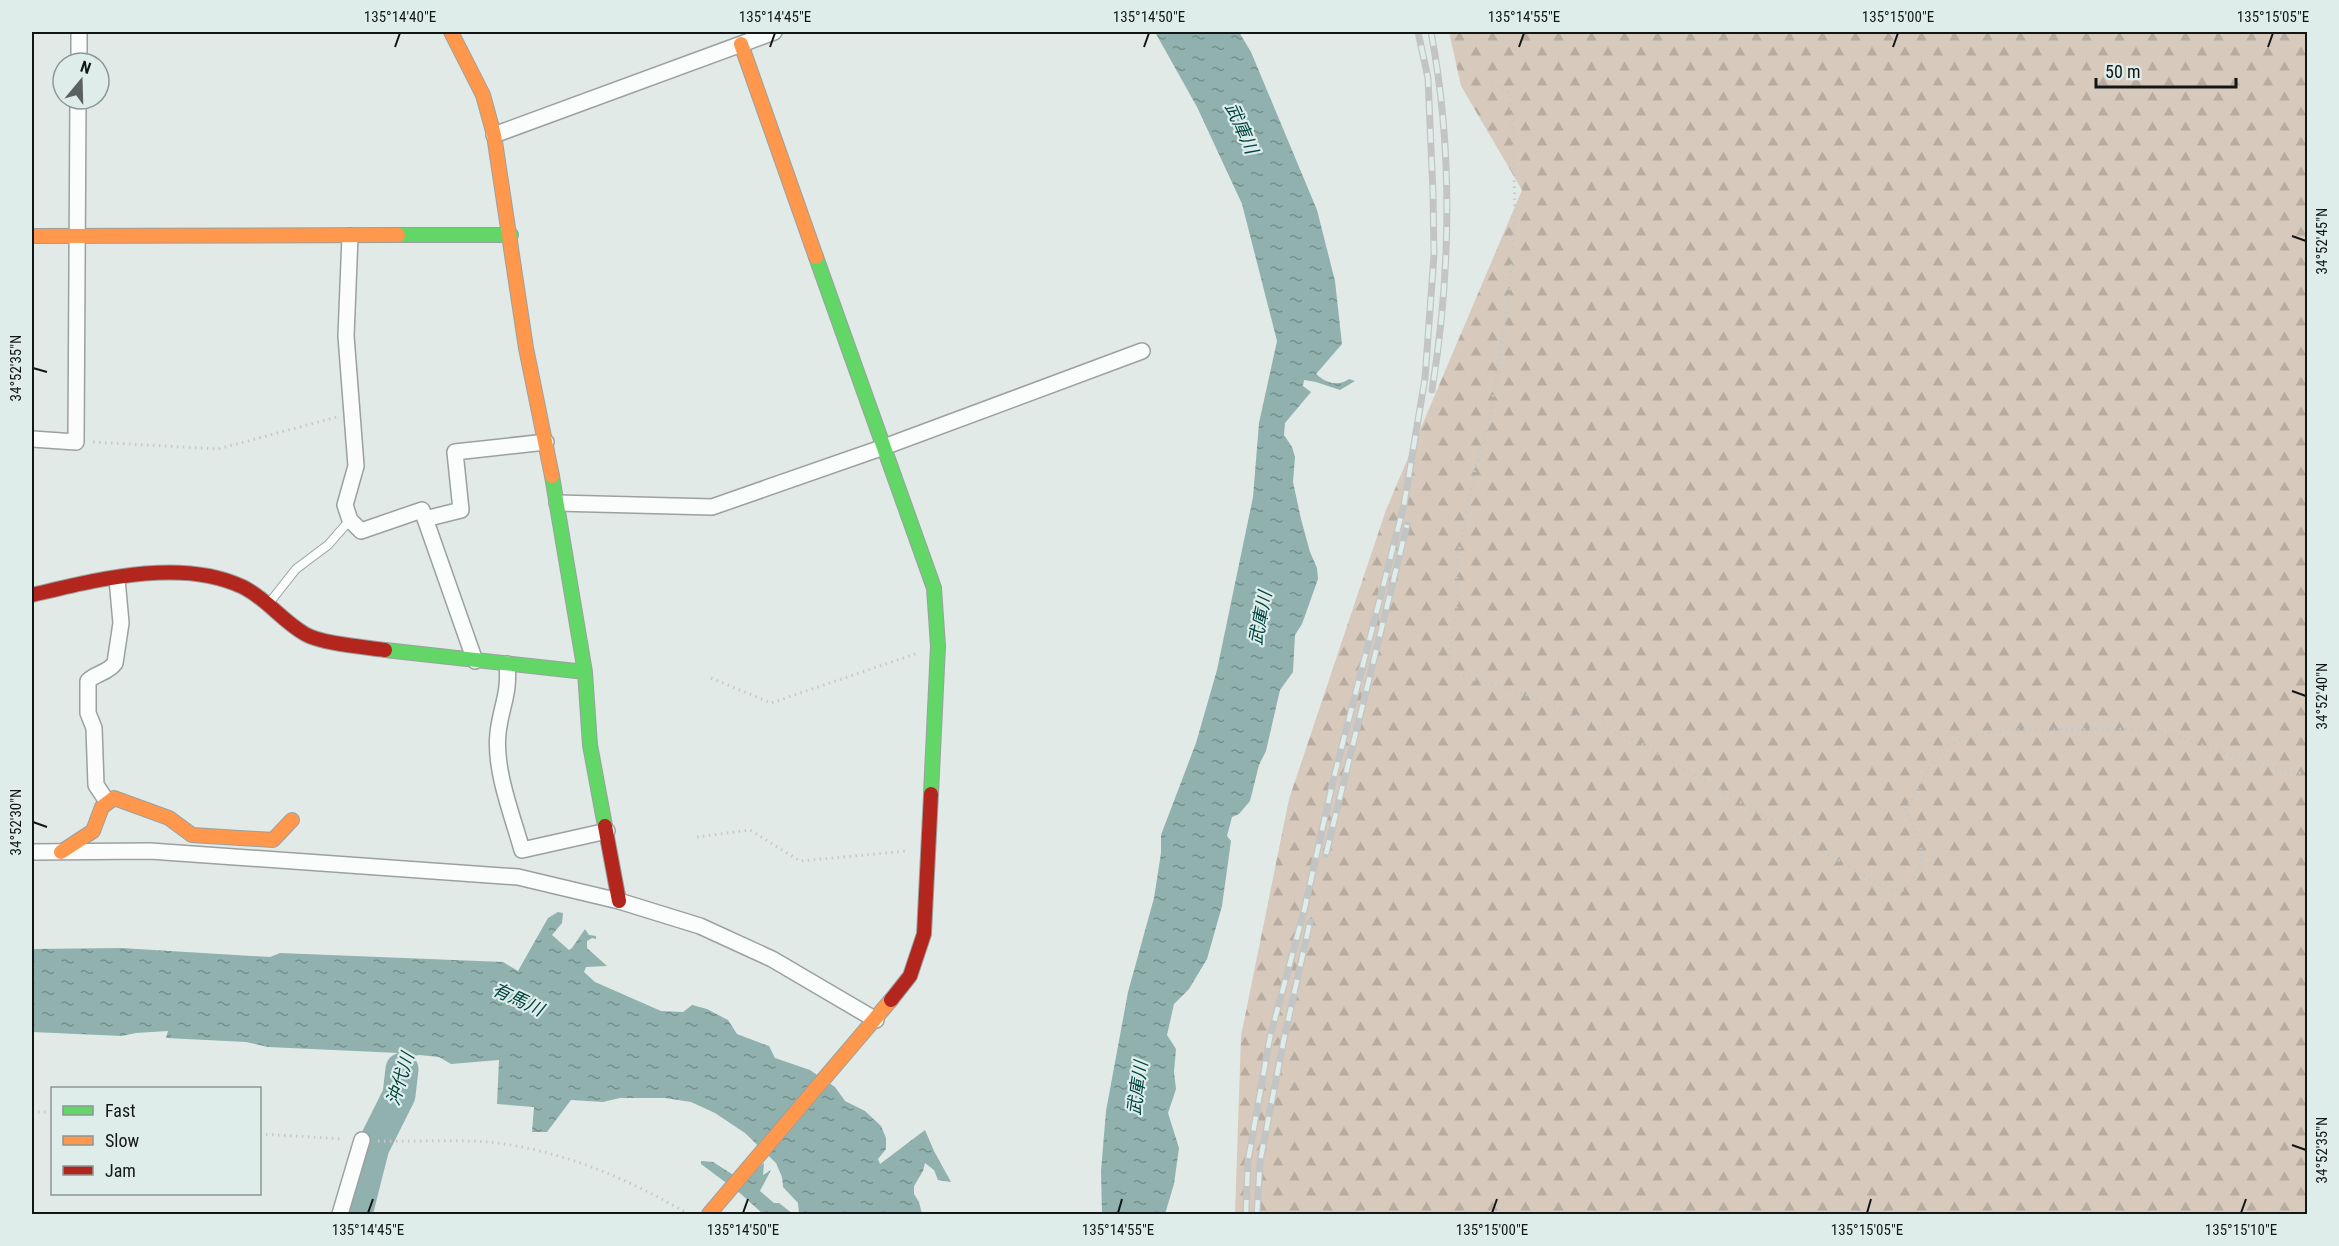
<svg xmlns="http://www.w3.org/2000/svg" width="2339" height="1246" viewBox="0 0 2339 1246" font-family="'Roboto Condensed','Noto Sans JP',sans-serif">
<defs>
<pattern id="forest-firs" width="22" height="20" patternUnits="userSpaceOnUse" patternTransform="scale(1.5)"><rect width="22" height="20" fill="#d7c9bc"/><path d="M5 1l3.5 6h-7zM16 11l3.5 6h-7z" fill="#b8aca1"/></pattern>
<pattern id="water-ripples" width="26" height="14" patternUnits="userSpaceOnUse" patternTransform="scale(1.5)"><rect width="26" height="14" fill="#90b1ad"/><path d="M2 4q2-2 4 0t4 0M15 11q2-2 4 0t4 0" fill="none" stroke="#748f8c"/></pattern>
</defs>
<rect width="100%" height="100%" fill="#e2eae8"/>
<path fill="url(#forest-firs)" d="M1449 32H2307V1214H1235L1241 1036 1289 799 1386 510 1522 190 1461 86Z"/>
<path fill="url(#water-ripples)" d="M1155 32H1239L1251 52 1317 210 1335 281 1342 344 1316 374C1326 383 1338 387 1349 379L1355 381 1340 390 1316 382 1304 380 1303 386 1311 392 1285 423 1284 435 1292 447 1295 457 1293 482 1301 519 1310 552 1317 568 1318 579 1302 624 1295 635 1293 672 1280 690 1266 751 1259 765 1250 801 1239 814 1232 817 1227 836 1231 841 1222 906 1207 959 1189 989 1174 1004 1167 1035 1176 1049 1174 1072 1176 1089 1168 1113 1179 1148 1174 1184 1165 1214H1102L1101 1171 1106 1111 1128 992 1154 898 1161 853V835L1196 743 1217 670 1253 497 1259 423 1277 341 1242 204 1197 107Z
M558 912 563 913 562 923 552 935 569 950 572 948 585 929 589 935 596 936V939L592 938 587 941V948L607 966 586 967 584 972 595 982 661 1011 683 1012 692 1005 707 1009 728 1020 737 1034 769 1046 775 1058 810 1070 835 1087 845 1101 865 1111 881 1126 886 1138V1149L878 1159 880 1164 925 1130 934 1151 951 1182 938 1180 934 1170 925 1163 923 1171 914 1186V1194L919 1202 922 1214H799L798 1203 783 1187 782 1177 776 1163 745 1133 715 1113 691 1102 665 1098H620L603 1102 571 1100 547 1132H532L534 1107 497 1104 499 1060 451 1064 439 1057 419 1055 409 1057 401 1076 403 1082 401 1087 403 1097 394 1111 389 1110 396 1097 395 1087 401 1059 399 1053 268 1047 246 1042 166 1038 168 1031 136 1033 122 1036 32 1032V949L121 948 270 957 280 953 503 962 518 971 548 918Z
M701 1161 713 1162 743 1181 764 1163 763 1175 771 1170 760 1191 774 1203H779L793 1214H763L741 1194 701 1164Z"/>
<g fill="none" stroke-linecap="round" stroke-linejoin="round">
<path stroke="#90b1ad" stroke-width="33" d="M356 1214 373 1147 399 1095 402 1069"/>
<g stroke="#9aa19f" stroke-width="10">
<path id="lane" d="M270 602 296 569 328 545 350 520"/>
</g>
<g stroke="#9aa19f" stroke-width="18">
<path id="street" d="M79 63V32
M494 135 774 32
M350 236 346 336 356 466 345 505 350 520 361 531 422 510 475 661
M32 439 76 442 78 99
M557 503 712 507 884 447 1142 351
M425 519 461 510 455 452 546 442
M507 664C510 694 501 706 498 733 494 770 512 814 522 850L607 831
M106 800 96 785 94 728 88 713V681C96 673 108 673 115 663L121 623 117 579
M32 852 150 851 518 877 619 901 700 926 772 959 876 1020
M340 1214 362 1140"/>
</g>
<g stroke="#9aa19f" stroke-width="16">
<path id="fast" d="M398 235H511
M816 257 934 588 938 646 931 794
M552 476 585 672 590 745 605 826
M385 650 585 672"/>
</g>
<g stroke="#9aa19f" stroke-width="16">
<path id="slow" d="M451 32 483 95 494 135 526 348 552 476
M741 44 816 257
M32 236 398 235
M61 852 93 831 102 807 114 798 169 818 192 835 273 840 292 820
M709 1214 891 1000"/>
</g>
<g stroke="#9aa19f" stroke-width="16">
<path id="jam" d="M32 595C96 580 181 557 243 587 267 599 282 621 305 634 322 644 365 647 385 650
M605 826 619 901
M891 1000 910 976 924 934 931 794"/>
</g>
<path stroke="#c6c9c8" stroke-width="3" stroke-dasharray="1.5 4.5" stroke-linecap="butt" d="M1492 83 1509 92 1513 127 1515 214 1509 295 1489 423 1476 465 1457 560V606L1448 660 1453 673 1520 692 1642 744 1887 889 1905 890C1933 856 1920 847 1906 810L1932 763 1942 749 1963 738 2006 730 2141 729 2184 738 2248 762 2308 775
M93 442 218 449 337 417
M711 678 771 703 918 653
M697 837 750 830 800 861 908 851
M32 1112H52
M260 1134 344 1139
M378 1141C414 1142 452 1139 488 1142 558 1149 628 1178 688 1214"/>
<use href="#lane" stroke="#fbfcfc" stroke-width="8"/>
<use href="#street" stroke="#fbfcfc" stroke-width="15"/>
<use href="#fast" stroke="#63d668" stroke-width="14"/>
<use href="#slow" stroke="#ff974d" stroke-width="14"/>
<use href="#jam" stroke="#b3261e" stroke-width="14"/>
<g stroke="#c3c5c5" stroke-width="7">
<path id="rail" d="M1431 32C1453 148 1451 273 1432 390
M1326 854 1407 525
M1246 1214 1248 1161 1270 1037 1304 911 1333 781 1404 505 1425 378 1434 255 1433 193 1428 78 1418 32
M1257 1214 1260 1162 1284 1039 1310 922"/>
</g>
<use href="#rail" stroke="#deedea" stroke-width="4.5" stroke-dasharray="14" stroke-linecap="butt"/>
</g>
<path fill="none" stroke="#121716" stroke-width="2" d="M395 47 400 33M770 47 775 33M1144 47 1149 33M1519 47 1524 33M1893 47 1898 33M2268 47 2273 33M2292 236 2306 241M33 368 47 372M2292 691 2306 696M33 822 47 827M2292 1145 2306 1150M368 1213 373 1199M743 1213 748 1199M1118 1213 1122 1199M1492 1213 1497 1199M1867 1213 1871 1199M2241 1213 2246 1199"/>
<g text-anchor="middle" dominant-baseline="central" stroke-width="4.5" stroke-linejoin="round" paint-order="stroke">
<g font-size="18" font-style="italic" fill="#004540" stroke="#deedea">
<text transform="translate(1242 128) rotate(66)">武庫川</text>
<text transform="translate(1260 618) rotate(-79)">武庫川</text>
<text transform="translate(518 999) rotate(25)">有馬川</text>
<text transform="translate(400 1079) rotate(-73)">沖代川</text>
<text transform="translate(1137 1088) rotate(-82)">武庫川</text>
</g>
</g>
<rect width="2339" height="1246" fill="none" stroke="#deedea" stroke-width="66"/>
<rect x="51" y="1087" width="210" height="108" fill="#deedea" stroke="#8c9795" stroke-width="1.5"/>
<rect x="63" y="1106" width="30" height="9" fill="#63d668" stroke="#8c9795" stroke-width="1.5"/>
<text x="105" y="1117" font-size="18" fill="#121716">Fast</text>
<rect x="63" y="1136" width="30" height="9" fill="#ff974d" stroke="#8c9795" stroke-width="1.5"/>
<text x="105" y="1147" font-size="18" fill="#121716">Slow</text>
<rect x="63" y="1166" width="30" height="9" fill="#b3261e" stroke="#8c9795" stroke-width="1.5"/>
<text x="105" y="1177" font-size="18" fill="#121716">Jam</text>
<g transform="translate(81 81) rotate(19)"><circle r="28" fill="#deedea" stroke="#8c9795" stroke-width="1.5"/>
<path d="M0-4.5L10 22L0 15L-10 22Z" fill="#5b6160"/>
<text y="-9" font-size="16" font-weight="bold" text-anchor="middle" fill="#121716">N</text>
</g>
<path d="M2096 78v9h140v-9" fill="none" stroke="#121716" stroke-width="3"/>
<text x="2105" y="78" font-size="18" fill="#121716" stroke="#deedea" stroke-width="4.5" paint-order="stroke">50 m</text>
<rect x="33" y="33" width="2273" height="1180" fill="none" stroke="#121716" stroke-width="2"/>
<g font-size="15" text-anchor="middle" fill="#121716">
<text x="400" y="22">135°14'40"E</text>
<text x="775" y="22">135°14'45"E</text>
<text x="1149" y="22">135°14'50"E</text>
<text x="1524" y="22">135°14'55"E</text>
<text x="1898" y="22">135°15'00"E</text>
<text x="2273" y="22">135°15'05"E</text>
<text transform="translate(2322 241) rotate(-90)" y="5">34°52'45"N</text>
<text transform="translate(16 368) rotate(-90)" y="5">34°52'35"N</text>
<text transform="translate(2322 696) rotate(-90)" y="5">34°52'40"N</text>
<text transform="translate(16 822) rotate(-90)" y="5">34°52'30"N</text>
<text transform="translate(2322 1150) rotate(-90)" y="5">34°52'35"N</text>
<text x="368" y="1235">135°14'45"E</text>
<text x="743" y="1235">135°14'50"E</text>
<text x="1118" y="1235">135°14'55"E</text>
<text x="1492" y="1235">135°15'00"E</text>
<text x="1867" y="1235">135°15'05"E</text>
<text x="2241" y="1235">135°15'10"E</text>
</g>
</svg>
